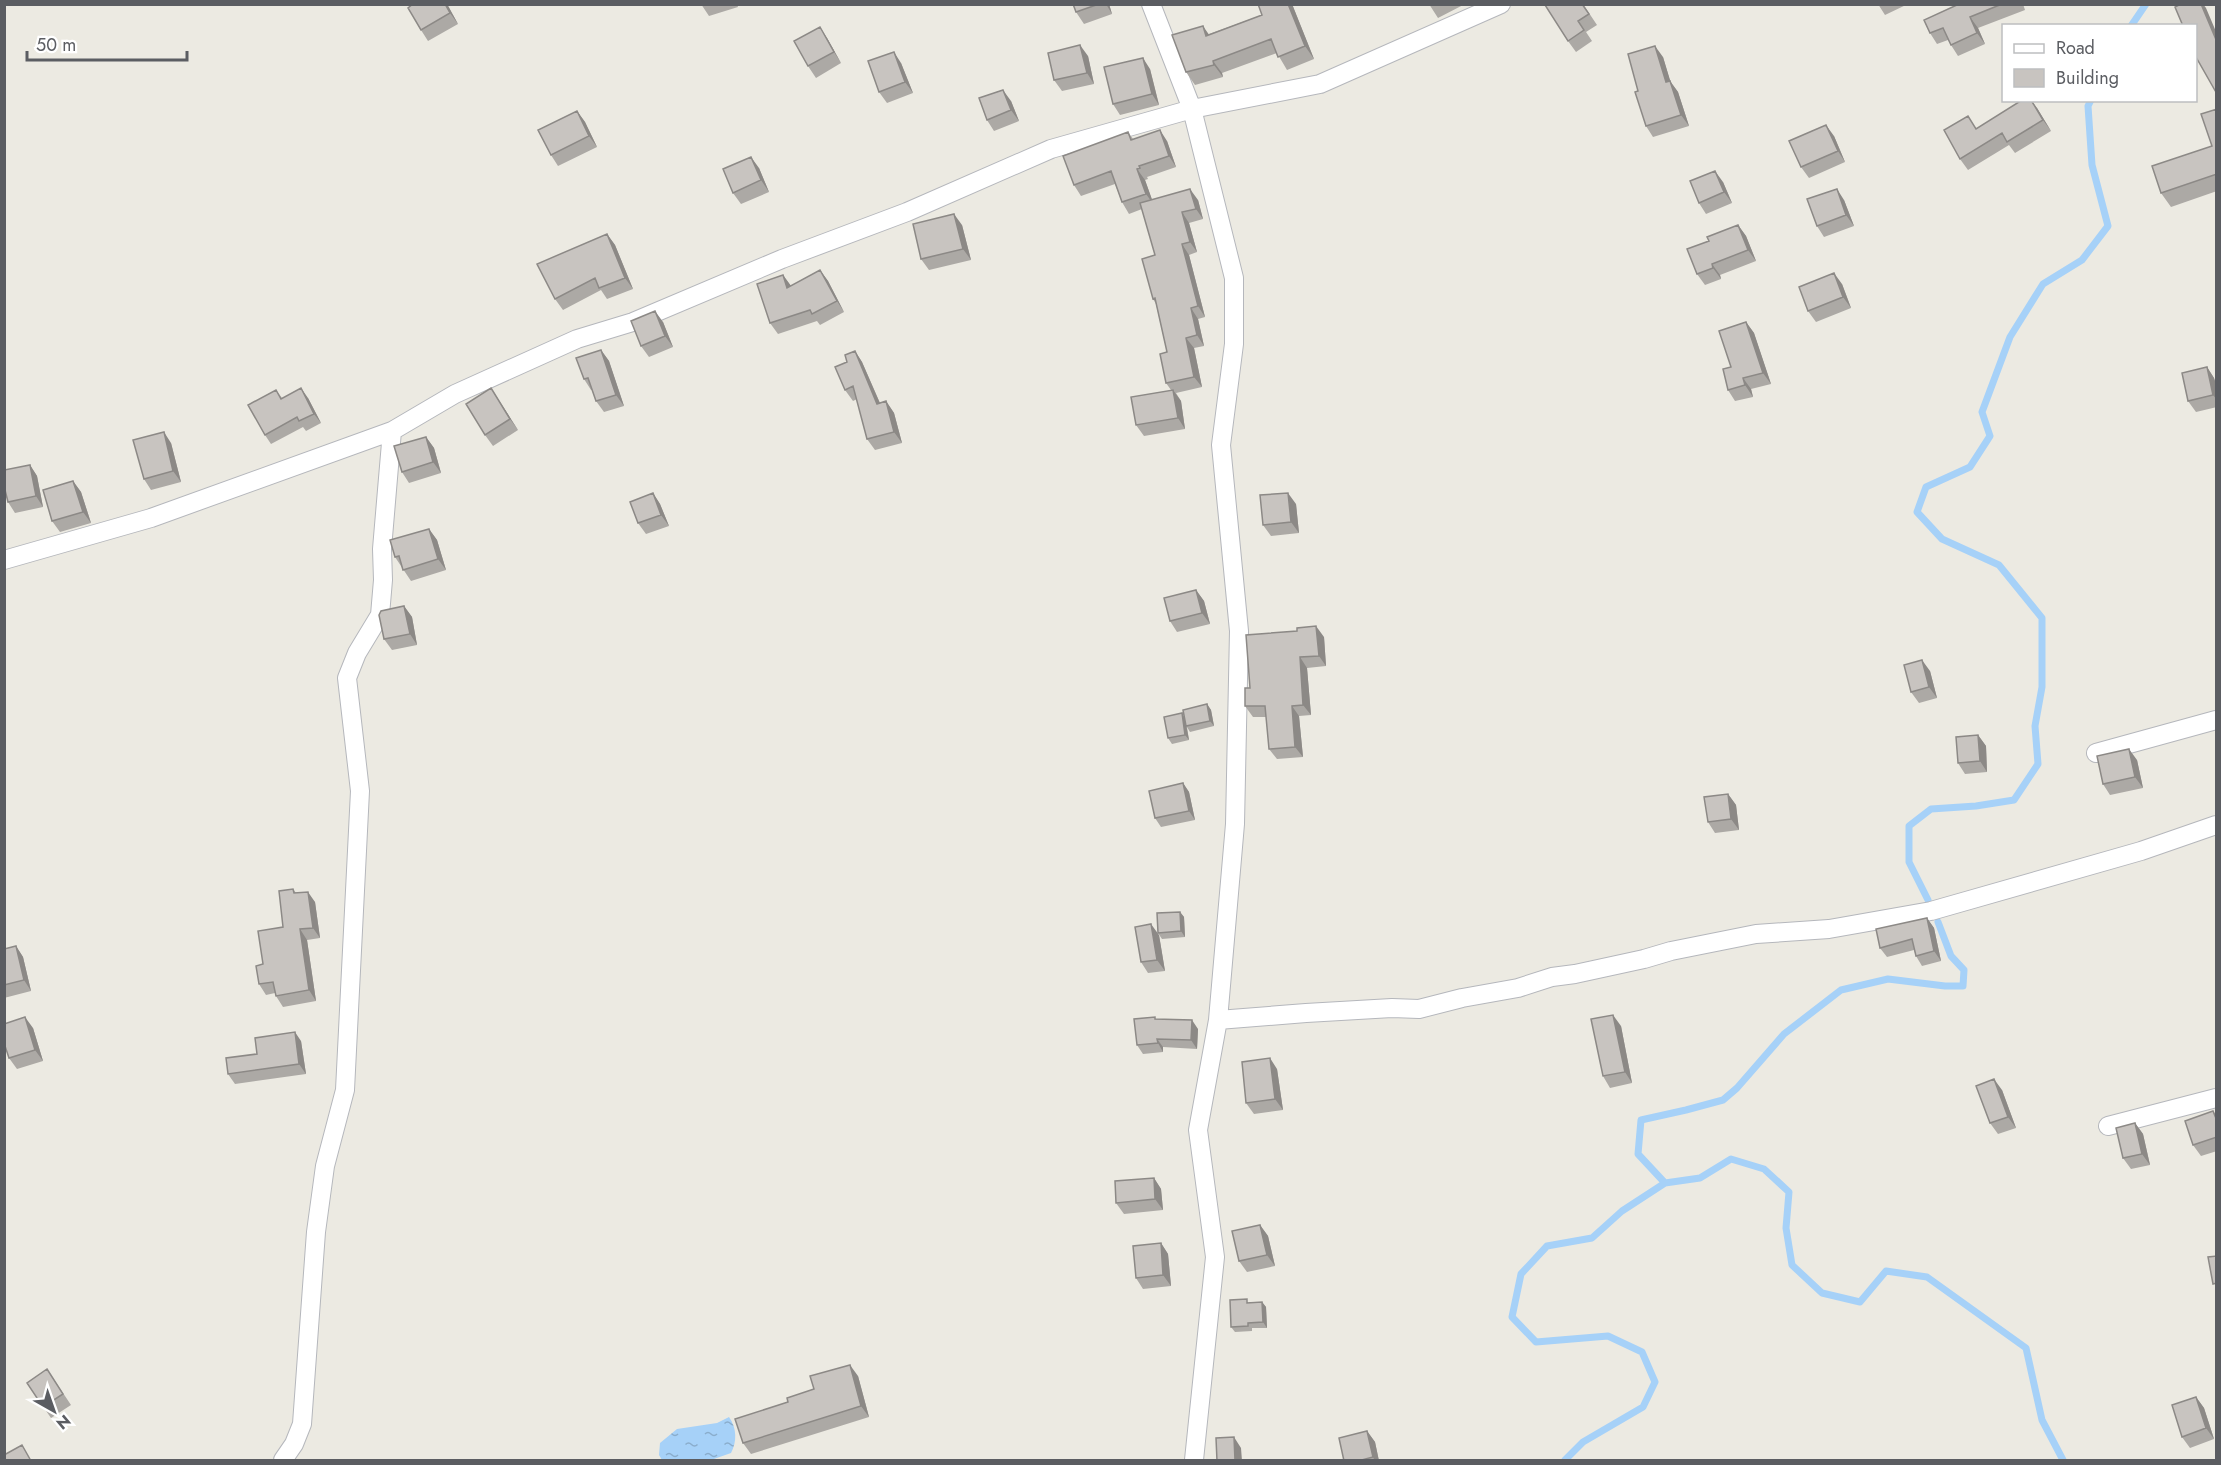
<svg xmlns="http://www.w3.org/2000/svg" width="2221" height="1465" viewBox="0 0 2221 1465" font-family="Jost,sans-serif">
<defs>
<pattern id="water-ripples" width="26" height="14" patternUnits="userSpaceOnUse" patternTransform="scale(1.5)"><rect width="26" height="14" fill="#a6d1f8"/><path d="M2 4q2-2 4 0t4 0M15 11q2-2 4 0t4 0" fill="none" stroke="#8aadcc"/></pattern>
</defs>
<rect width="100%" height="100%" fill="#eceae2"/>
<path fill="url(#water-ripples)" d="M729 1417C737 1428 737 1442 731 1453L711 1460H662L659 1455 660 1443 677 1429 717 1423Z"/>
<g fill="none" stroke-linecap="round" stroke-linejoin="round">
<path stroke="#a6d1f8" stroke-width="7" d="M2131 26 2146 4
M1928 900 1909 862V826L1931 809 1976 806 2014 800 2038 764 2035 726 2042 687V618L1999 565 1942 539 1917 512 1926 487 1970 467 1990 436 1982 412 2010 337 2043 284 2082 260 2108 226 2092 165 2088 106 2091 100
M1938 922 1951 956 1964 970 1963 986H1945L1888 979 1841 990 1784 1034 1737 1088 1723 1100 1686 1110 1641 1120 1638 1154 1665 1183 1700 1178 1731 1159 1764 1169 1789 1192 1786 1228 1792 1265 1822 1293 1860 1302 1886 1271 1927 1277 2026 1348 2042 1420 2063 1460
M1565 1460 1583 1442 1643 1407 1655 1382 1642 1352 1608 1336 1536 1342 1512 1317 1521 1274 1547 1246 1592 1238 1622 1211 1665 1183"/>
<g stroke="#b5b7bc" stroke-width="20">
<path id="street" d="M1151 4 1192 109 1234 278V344L1221 445 1239 631 1235 824 1218 1020 1198 1130 1215 1257 1194 1460
M4 560 151 518 392 431 455 394 577 339 633 322 782 259 907 212 1051 149 1192 109 1320 84 1501 4
M2096 753 2216 720
M1218 1020 1306 1013 1392 1008 1419 1009 1462 998 1518 988 1552 977 1575 974 1644 959 1671 951 1756 934 1829 929 1931 911 2141 851 2216 825
M2108 1126 2216 1098
M283 1460 294 1444 302 1424 316 1232 325 1166 345 1090 360 791 347 678 357 653 380 615 383 580 382 549 392 431"/>
</g>
<use href="#street" stroke="#fff" stroke-width="18"/>
</g>
<path fill="#aca9a5" d="M413 4H447L458 24 428 41 421 30Z
M701 4H737L738 7 709 16Z
M1073 4H1109L1112 14 1084 24 1076 12Z
M1258 4H1292L1314 59 1287 70 1277 53 1222 73 1223 77 1195 85 1186 72 1209 34 1262 15Z
M1429 4H1465L1438 18Z
M1583 4 1597 25 1586 32 1592 41 1576 52 1568 41Z
M1878 4H1908L1885 15Z
M1959 4H2023L2025 10 1978 28 1985 44 1958 56 1951 45 1948 40 1937 44 1930 33Z
M827 38 841 63 816 78 808 66Z
M1088 56 1094 84 1062 91 1054 80Z
M1663 57 1670 81 1678 92 1689 126 1653 137 1646 126 1638 91Z
M901 63 913 93 887 103 879 92Z
M1150 69 1159 105 1120 115 1113 104Z
M1011 101 1019 121 994 131 987 120Z
M2037 108 2051 131 2015 153 2009 145 1968 170 1960 159 1977 128Z
M2217 109V191L2171 207 2161 193 2212 146Z
M577 111 585 122 597 147 558 166 551 155Z
M1128 132 1133 139 1167 141 1176 167 1147 177 1148 179 1145 180 1152 200H1198L1203 219 1189 223 1197 252 1189 255 1205 317 1198 319 1204 346 1194 348 1202 387 1176 393 1181 401 1185 429 1144 436 1136 425 1171 390 1166 383 1167 352 1156 304 1153 299 1155 255 1142 209 1129 214 1122 202 1115 184 1081 196 1074 185Z
M1834 136 1845 162 1809 178 1801 167Z
M759 168 769 192 741 204 733 193Z
M1723 182 1732 203 1706 214 1699 203Z
M1844 200 1854 226 1824 237 1817 226Z
M962 225 971 260 929 270 921 259Z
M1738 225 1746 236 1756 261 1720 275 1721 279 1705 285 1697 274 1709 241Z
M607 234 615 245 633 289 607 299 601 290 563 310 555 299Z
M820 270 828 281 844 312 820 325 817 321 778 334 770 323 783 275 791 286Z
M1842 284 1851 308 1816 322 1808 311Z
M663 322 673 347 649 357 641 346Z
M1746 322 1754 333 1771 384 1751 389 1753 397 1735 401 1728 390 1731 367Z
M601 350 609 361 624 406 604 412 596 401 592 390H591L584 379Z
M855 351 862 362 880 403 886 401 894 413 902 443 875 450 867 439 857 399 853 401 845 390 847 362Z
M2207 367 2214 378 2217 387V407L2196 412 2188 401Z
M491 388 518 430 493 446 485 435Z
M276 390 282 398H308L321 423 306 431 303 427 271 444 265 435Z
M426 437 434 448 441 473 409 483 402 472Z
M171 443 181 482 151 490 144 479Z
M30 465 37 476 43 507 15 513 8 502Z
M73 481 81 492 91 523 60 532 52 521Z
M653 493 660 504 669 526 646 534 638 523Z
M1296 504 1299 533 1271 536 1263 525Z
M429 529 437 540 446 570 411 581 395 557Z
M1196 590 1204 601 1210 624 1177 632 1170 621Z
M404 606 412 617 417 645 392 650 384 639Z
M1324 637 1326 666 1307 668 1311 715 1299 716 1303 757 1277 759 1269 749 1266 717H1253L1245 706 1250 688Z
M1930 671 1937 698 1919 703 1911 692Z
M1207 704 1211 710 1214 726 1190 732 1187 727 1189 740 1172 744 1168 738 1182 713 1184 717Z
M1978 735 1986 746 1987 772 1965 774 1958 763Z
M2137 760 2143 788 2110 795 2103 784Z
M1183 783 1189 792 1195 820 1161 827 1155 818Z
M1728 794 1736 805 1739 830 1715 833 1708 822Z
M293 889 296 893 315 902 320 938 307 940 316 1001 283 1007 276 996 275 993 266 995 259 984 263 964 283 927Z
M1180 912 1184 917 1185 937 1162 939 1158 933Z
M1927 918 1934 928 1941 961 1922 966 1916 956 1914 950 1887 957 1880 948Z
M1159 935 1165 971 1148 973 1141 962Z
M16 946 23 957 31 991 4 998V949Z
M1157 1019 1198 1029 1197 1049 1163 1047V1052L1143 1054 1137 1045Z
M1621 1026 1632 1083 1610 1088 1603 1076Z
M33 1028 43 1061 17 1069 9 1058Z
M301 1041 306 1074 235 1084 228 1074 257 1054Z
M1277 1069 1283 1110 1254 1114 1246 1103Z
M2002 1090 2016 1128 1998 1134 1990 1123Z
M2213 1111 2217 1116V1151L2201 1156 2193 1145Z
M2135 1123 2143 1134 2150 1165 2131 1169 2123 1158Z
M1154 1178 1161 1189 1163 1210 1124 1214 1116 1203Z
M1260 1225 1268 1236 1275 1266 1247 1272 1239 1261Z
M1161 1243 1168 1254 1171 1286 1143 1289 1136 1278Z
M1249 1302H1262L1266 1307 1267 1328H1252V1331L1235 1332 1231 1327Z
M47 1369 71 1405 51 1418 27 1383Z
M858 1376 869 1417 751 1454 743 1443 788 1402Z
M2196 1397 2204 1408 2214 1439 2190 1448 2182 1437Z
M1367 1431 1375 1442 1379 1461H1344Z"/>
<path fill="#8c8986" d="M445 4H447L458 24 450 13Z
M1106 4H1109L1112 14Z
M1288 4H1292L1314 59 1305 46Z
M2201 4H2203L2206 8 2217 34V42Z
M1970 17 1978 28 1985 44 1977 33Z
M1203 26 1212 39 1206 36Z
M820 27 827 38 841 63 834 52Z
M1080 45 1088 56 1094 84 1087 73Z
M1655 46 1663 57 1674 93 1666 82Z
M894 52 901 63 913 93 905 82Z
M1143 58 1150 69 1159 105 1152 94Z
M1213 61 1222 73 1223 77 1214 65Z
M1670 81 1678 92 1689 126 1681 115Z
M1003 90 1011 101 1019 121 1011 110Z
M2031 100 2037 108 2051 131 2043 120Z
M577 111 585 122 597 147 589 136Z
M1826 125 1834 136 1845 162 1838 151Z
M1160 130 1167 141 1176 167 1169 156Z
M751 157 759 168 769 192 761 180Z
M1137 169 1145 180 1154 205 1146 194Z
M1715 171 1723 182 1732 203 1724 192Z
M1190 189 1198 200 1203 219 1196 209Z
M1837 189 1844 200 1854 226 1846 215Z
M1182 212 1189 223 1197 252 1190 242Z
M954 214 962 225 971 260 963 249Z
M1738 225 1746 236 1756 261 1748 250Z
M607 234 615 245 633 289 625 278Z
M1182 244 1189 255 1205 317 1198 306Z
M1712 264 1720 275 1721 279 1713 268Z
M820 270 828 281 844 312 837 301Z
M1834 273 1842 284 1851 308 1843 297Z
M783 275 791 286 787 288Z
M1191 308 1198 319 1204 346 1197 335Z
M655 311 663 322 673 347 665 336Z
M1746 322 1754 333 1771 384 1763 373Z
M1186 338 1194 348 1202 387 1194 377Z
M601 350 609 361 624 406 616 395Z
M855 351 862 362 885 415 877 404Z
M2207 367 2214 378 2217 387V400L2213 395Z
M1743 378 1751 389 1753 397 1745 385Z
M301 388 308 398 321 423 314 414Z
M491 388 498 399 518 430 510 419Z
M1173 390 1181 401 1185 429 1178 418Z
M886 401 894 413 902 443 894 432Z
M164 432 171 443 181 482 173 471Z
M426 437 434 448 441 473 433 462Z
M30 465 37 476 43 507 36 496Z
M73 481 81 492 91 523 83 512Z
M653 493 660 504 669 526 661 515Z
M1288 493 1296 504 1299 533 1291 522Z
M429 529 437 540 446 570 438 559Z
M1196 590 1204 601 1210 624 1202 613Z
M404 606 412 617 417 645 410 634Z
M1316 626 1324 637 1326 666 1319 656Z
M1300 657 1307 668 1311 715 1303 705Z
M1922 660 1930 671 1937 698 1929 687Z
M1207 704 1211 710 1214 726 1210 721Z
M1292 706 1299 716 1303 757 1295 747Z
M1182 713 1185 719 1189 740 1185 735Z
M1978 735 1986 746 1987 772 1980 761Z
M2129 749 2137 760 2143 788 2135 777Z
M1183 783 1189 792 1195 820 1189 811Z
M1728 794 1736 805 1739 830 1731 819Z
M308 892 315 902 320 938 313 928Z
M1180 912 1184 917 1185 937 1181 931Z
M1927 918 1934 928 1941 961 1934 951Z
M1151 924 1159 935 1165 971 1157 960Z
M300 929 307 940 316 1001 309 990Z
M16 946 23 957 31 991 24 980Z
M1613 1015 1621 1026 1632 1083 1625 1072Z
M25 1017 33 1028 43 1061 35 1050Z
M1192 1020 1198 1029 1197 1049 1191 1040Z
M295 1032 301 1041 306 1074 299 1064Z
M1157 1039 1163 1047V1052L1158 1043Z
M1270 1058 1277 1069 1283 1110 1275 1099Z
M1994 1079 2002 1090 2016 1128 2008 1117Z
M2135 1123 2143 1134 2150 1165 2142 1154Z
M1154 1178 1161 1189 1163 1210 1155 1199Z
M1260 1225 1268 1236 1275 1266 1267 1255Z
M1161 1243 1168 1254 1171 1286 1163 1275Z
M1262 1302 1266 1307 1267 1328 1263 1322Z
M850 1365 858 1376 869 1417 861 1406Z
M2196 1397 2204 1408 2214 1439 2206 1428Z
M1367 1431 1375 1442 1379 1461H1375L1373 1457Z
M1234 1437 1241 1448 1242 1461H1235Z"/>
<path fill="#c8c4c0" stroke="#8c8986" stroke-width="1.5" d="M413 4H445L450 13 421 30 408 8Z
M1073 4H1099L1076 12Z
M1258 4H1288L1305 46 1278 57 1271 39 1213 61 1214 65 1186 72 1172 35 1203 26 1206 36 1262 15Z
M1582 4 1589 14 1578 21 1584 30 1568 41 1545 5Z
M1959 4H2002L1970 17 1977 33 1951 45 1943 28 1930 33 1924 20Z
M2181 4H2201L2217 42V94L2196 57V26H2183L2175 7Z
M820 27 834 52 808 66 794 41Z
M1080 45 1087 73 1054 80 1048 53Z
M1655 46 1666 82 1670 81 1681 115 1646 126 1635 92 1638 91 1628 54Z
M894 52 905 82 879 92 868 61Z
M1143 58 1152 94 1113 104 1104 67Z
M1003 90 1011 110 987 120 979 98Z
M2022 100H2031L2043 120 2007 142 2002 133 1960 159 1944 130 1968 116 1976 129Z
M2217 109V174L2161 193 2152 166 2212 146 2201 114Z
M577 111 589 136 551 155 538 130Z
M1826 125 1838 151 1801 167 1789 141Z
M1160 130 1169 156 1139 166 1140 168 1137 169 1146 194 1122 202 1111 171 1074 185 1063 156 1128 132 1131 140Z
M751 157 761 180 733 193 723 169Z
M1715 171 1724 192 1699 203 1690 181Z
M1190 189 1196 209 1182 212 1190 242 1182 244 1198 306 1191 308 1197 335 1186 338 1194 377 1166 383 1160 354 1167 352 1155 298 1153 299 1142 259 1155 255 1140 203Z
M1837 189 1846 215 1817 226 1807 199Z
M954 214 963 249 921 259 913 224Z
M1738 225 1748 250 1712 264 1713 268 1697 274 1687 249 1709 241 1707 237Z
M607 234 625 278 599 288 595 278 555 299 537 264Z
M820 270 837 301 812 314 810 310 770 323 757 284 783 275 787 288Z
M1834 273 1843 297 1808 311 1799 287Z
M655 311 665 336 641 346 631 321Z
M1746 322 1763 373 1743 378 1745 385 1728 390 1723 369 1731 367 1719 331Z
M601 350 616 395 596 401 588 378 584 379 576 358Z
M855 351 877 404 886 401 894 432 867 439 853 386 845 390 835 367 847 362 845 355Z
M2207 367 2213 395 2188 401 2182 373Z
M301 388 314 414 299 421 297 417 265 435 248 405 276 390 281 399Z
M491 388 510 419 485 435 466 404Z
M1173 390 1178 418 1136 425 1131 397Z
M164 432 173 471 144 479 133 440Z
M426 437 433 462 402 472 394 446Z
M30 465 36 496 8 502 4 486V470Z
M73 481 83 512 52 521 43 490Z
M653 493 661 515 638 523 630 502Z
M1288 493 1291 522 1263 525 1260 495Z
M429 529 438 559 403 570 399 556 395 557 390 540Z
M1196 590 1202 613 1170 621 1164 598Z
M404 606 410 634 384 639 379 615 381 611Z
M1316 626 1319 656 1300 657 1303 705 1292 706 1295 747 1269 749 1265 706H1245V688H1250L1246 635 1297 631V628Z
M1922 660 1929 687 1911 692 1904 665Z
M1207 704 1210 721 1186 726 1183 710Z
M1182 713 1185 735 1168 738 1164 717Z
M1978 735 1980 761 1958 763 1956 737Z
M2129 749 2135 777 2103 784 2097 756Z
M1183 783 1189 811 1155 818 1149 791Z
M1728 794 1731 819 1708 822 1704 797Z
M293 889 294 893 308 892 313 928 300 929 309 990 276 996 273 982 259 984 256 966 263 964 258 931 283 927 279 891Z
M1180 912 1181 931 1158 933 1157 913Z
M1927 918 1934 951 1916 956 1912 939 1880 948 1876 929Z
M1151 924 1157 960 1141 962 1135 927Z
M16 946 24 980 4 985V949Z
M1613 1015 1625 1072 1603 1076 1591 1019Z
M25 1017 35 1050 9 1058 4 1043V1024Z
M1155 1017V1019L1192 1020 1191 1040 1157 1039 1158 1043 1137 1045 1134 1019Z
M295 1032 299 1064 228 1074 226 1058 257 1054 255 1038Z
M1270 1058 1275 1099 1246 1103 1242 1062Z
M1994 1079 2008 1117 1990 1123 1976 1086Z
M2213 1111 2217 1121V1137L2193 1145 2185 1121Z
M2135 1123 2142 1154 2123 1158 2116 1128Z
M1154 1178 1155 1199 1116 1203 1115 1181Z
M1260 1225 1267 1255 1239 1261 1232 1231Z
M1161 1243 1163 1275 1136 1278 1133 1246Z
M2217 1256V1283L2213 1284 2208 1257Z
M1247 1299V1303L1262 1302 1263 1322 1248 1323V1326L1231 1327 1230 1300Z
M850 1365 861 1406 743 1443 735 1419 788 1402 787 1398 814 1389 810 1376Z
M47 1369 63 1394 43 1407 27 1383Z
M2196 1397 2206 1428 2182 1437 2172 1405Z
M1367 1431 1373 1457 1358 1461H1344L1339 1438Z
M1234 1437 1235 1461H1217L1216 1438Z
M22 1445 31 1461H4V1455Z"/>
<rect width="2221" height="1465" fill="none" stroke="#5b5d62" stroke-width="12"/>
<rect x="2002" y="24" width="195" height="78" fill="#ffffff" stroke="#bdbec0" stroke-width="1.5"/>
<rect x="2014" y="44" width="30" height="9" fill="#ffffff" stroke="#bdbec0" stroke-width="1.5"/>
<text x="2056" y="54" font-size="18" fill="#5b5d62">Road</text>
<rect x="2014" y="69" width="30" height="18" fill="#c8c4c0" stroke="#bdbec0" stroke-width="1.5"/>
<text x="2056" y="84" font-size="18" fill="#5b5d62">Building</text>
<g transform="translate(54 1411) rotate(140)" stroke="#ffffff" stroke-width="4.5" paint-order="stroke">
<path d="M0-4.5L10 22L0 15L-10 22Z" fill="#5b5d62"/>
<text y="-9" font-size="16" font-weight="bold" text-anchor="middle" fill="#5b5d62">N</text>
</g>
<path d="M27 51v9h160v-9" fill="none" stroke="#5b5d62" stroke-width="3"/>
<text x="36" y="51" font-size="18" fill="#5b5d62" stroke="#ffffff" stroke-width="4.5" paint-order="stroke">50 m</text>
</svg>
